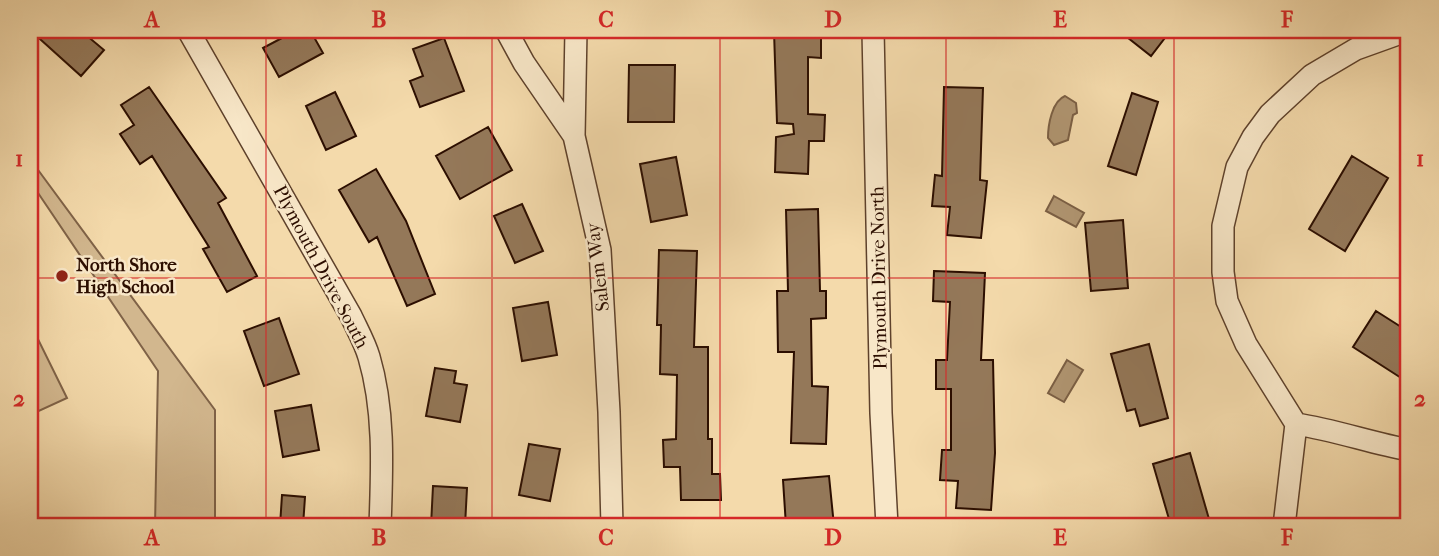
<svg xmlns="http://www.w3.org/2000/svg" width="1439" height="556" viewBox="0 0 1439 556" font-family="'IM FELL French Canon',serif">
<rect width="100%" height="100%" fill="#f4daab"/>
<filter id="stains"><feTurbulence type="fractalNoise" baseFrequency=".00286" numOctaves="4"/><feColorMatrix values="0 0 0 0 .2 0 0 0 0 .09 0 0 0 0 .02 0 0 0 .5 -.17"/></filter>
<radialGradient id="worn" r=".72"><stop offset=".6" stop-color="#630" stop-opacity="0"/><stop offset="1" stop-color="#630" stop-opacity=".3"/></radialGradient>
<path fill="#d2b78e" stroke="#7f6247" stroke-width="2" d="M30 159 215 410V526H155L158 371 30 181Z
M30 323 67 398 30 415Z"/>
<path fill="#b09571" stroke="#7b5f44" stroke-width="2" d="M1065 96 1076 103 1077 113 1073 115 1068 140 1054 145 1048 138C1048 125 1052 101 1065 96Z
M1054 196 1084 213 1076 227 1046 211Z
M1067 360 1083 370 1064 402 1048 393Z"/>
<path fill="#947859" stroke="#2c0e00" stroke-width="2" d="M30 30H80L104 50 81 76Z
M297 30H310L323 53 279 77 263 48Z
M1118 30H1171L1151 56Z
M774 31H821V58L808 57V114L825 115 824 141H809L808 174 775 172 776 137 794 134 793 124 777 123Z
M444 38 464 91 420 107 410 81 423 76 413 49Z
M629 65H675L674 122H628Z
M149 87 226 198 218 203 257 276 227 292 203 249 209 247 152 156 140 164 120 134 134 125 121 105Z
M944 87 983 88 980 180 987 181 981 238 947 235 950 207 932 206 935 175 942 176Z
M335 92 356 136 326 150 306 106Z
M1132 93 1158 102 1136 175 1108 166Z
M488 127 512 170 460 199 436 156Z
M1352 156 1388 178 1345 251 1309 229Z
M676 157 687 215 651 222 640 164Z
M376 169 406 221 435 294 407 306 377 237 369 242 339 190Z
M522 204 543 251 515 263 494 216Z
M818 209 820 291H826V318L811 319 812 386 828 387 826 444 791 443 794 352H778L777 291H788L786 210Z
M1123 220 1128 288 1091 291 1085 223Z
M659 250 697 251 694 347H708V439H712V474H720L721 500H681L680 467H664L663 440 676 439 677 375 660 374 661 325H657Z
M934 271 985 273 981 360H993L995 453 991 510 956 508 958 481 940 480 942 450H951V389H936V360H947L950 302 933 301Z
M548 302 557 355 522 361 513 308Z
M1376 311 1409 332V383L1353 347Z
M279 318 299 374 264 386 244 331Z
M1149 344 1168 418 1140 426 1135 409 1127 411 1111 354Z
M435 368 456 371 454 383 467 385 460 422 426 416Z
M311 405 319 450 283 457 275 411Z
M529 444 560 449 550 501 519 495Z
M1190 453 1211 526H1171L1153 464Z
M829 476 834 526H786L783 480Z
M433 486 467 488 465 526H431Z
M282 495 305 497 303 526H280Z"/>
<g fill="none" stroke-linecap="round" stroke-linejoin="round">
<g stroke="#5e412b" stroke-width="24">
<path id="minor" d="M188 30 351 316C357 329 365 343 369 357 385 411 382 470 380 526
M506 30 524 63 574 136 600 250 609 412 612 526
M873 30 881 413 887 526
M574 136 576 30
M1296 424C1335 430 1371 443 1409 450
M1284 526 1296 424 1246 344 1227 301 1223 272V226L1237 167 1253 137 1270 114 1312 75 1356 49 1409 30"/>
</g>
<use href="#minor" stroke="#f8e7c8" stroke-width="21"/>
</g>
<path fill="none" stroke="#d62828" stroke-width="2" stroke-opacity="0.55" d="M266 30V526M492 30V526M720 30V526M946 30V526M1174 30V526M30 278H1409"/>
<circle fill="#8f2418" stroke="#f8e7c8" stroke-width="2.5" cx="62" cy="276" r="7"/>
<g text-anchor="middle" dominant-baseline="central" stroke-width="5" stroke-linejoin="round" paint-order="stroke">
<g font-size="19" font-weight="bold" fill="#2c0e00" stroke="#f8e7c8" text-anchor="start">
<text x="76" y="265">North Shore<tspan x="76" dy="22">High School</tspan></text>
</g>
<g font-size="19" fill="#2c0e00" stroke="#f8e7c8">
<text transform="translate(321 267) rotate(62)">Plymouth Drive South</text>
<text transform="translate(598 267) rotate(-97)">Salem Way</text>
<text transform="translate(879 278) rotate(-91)">Plymouth Drive North</text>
</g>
</g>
<rect width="1439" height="556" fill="none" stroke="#f4daab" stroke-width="77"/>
<rect x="38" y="38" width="1362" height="480" fill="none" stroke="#d62828" stroke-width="2.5"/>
<g font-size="23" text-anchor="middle" font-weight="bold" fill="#d62828">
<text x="152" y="27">A</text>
<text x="379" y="27">B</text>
<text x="606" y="27">C</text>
<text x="833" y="27">D</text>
<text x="1060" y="27">E</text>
<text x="1287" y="27">F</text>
<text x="19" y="166">1</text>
<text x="1420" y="166">1</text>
<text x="19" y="406">2</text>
<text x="1420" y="406">2</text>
<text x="152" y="545">A</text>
<text x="379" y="545">B</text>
<text x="606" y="545">C</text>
<text x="833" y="545">D</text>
<text x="1060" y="545">E</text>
<text x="1287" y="545">F</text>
</g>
<rect width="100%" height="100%" filter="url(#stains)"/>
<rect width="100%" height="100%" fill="url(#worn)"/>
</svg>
